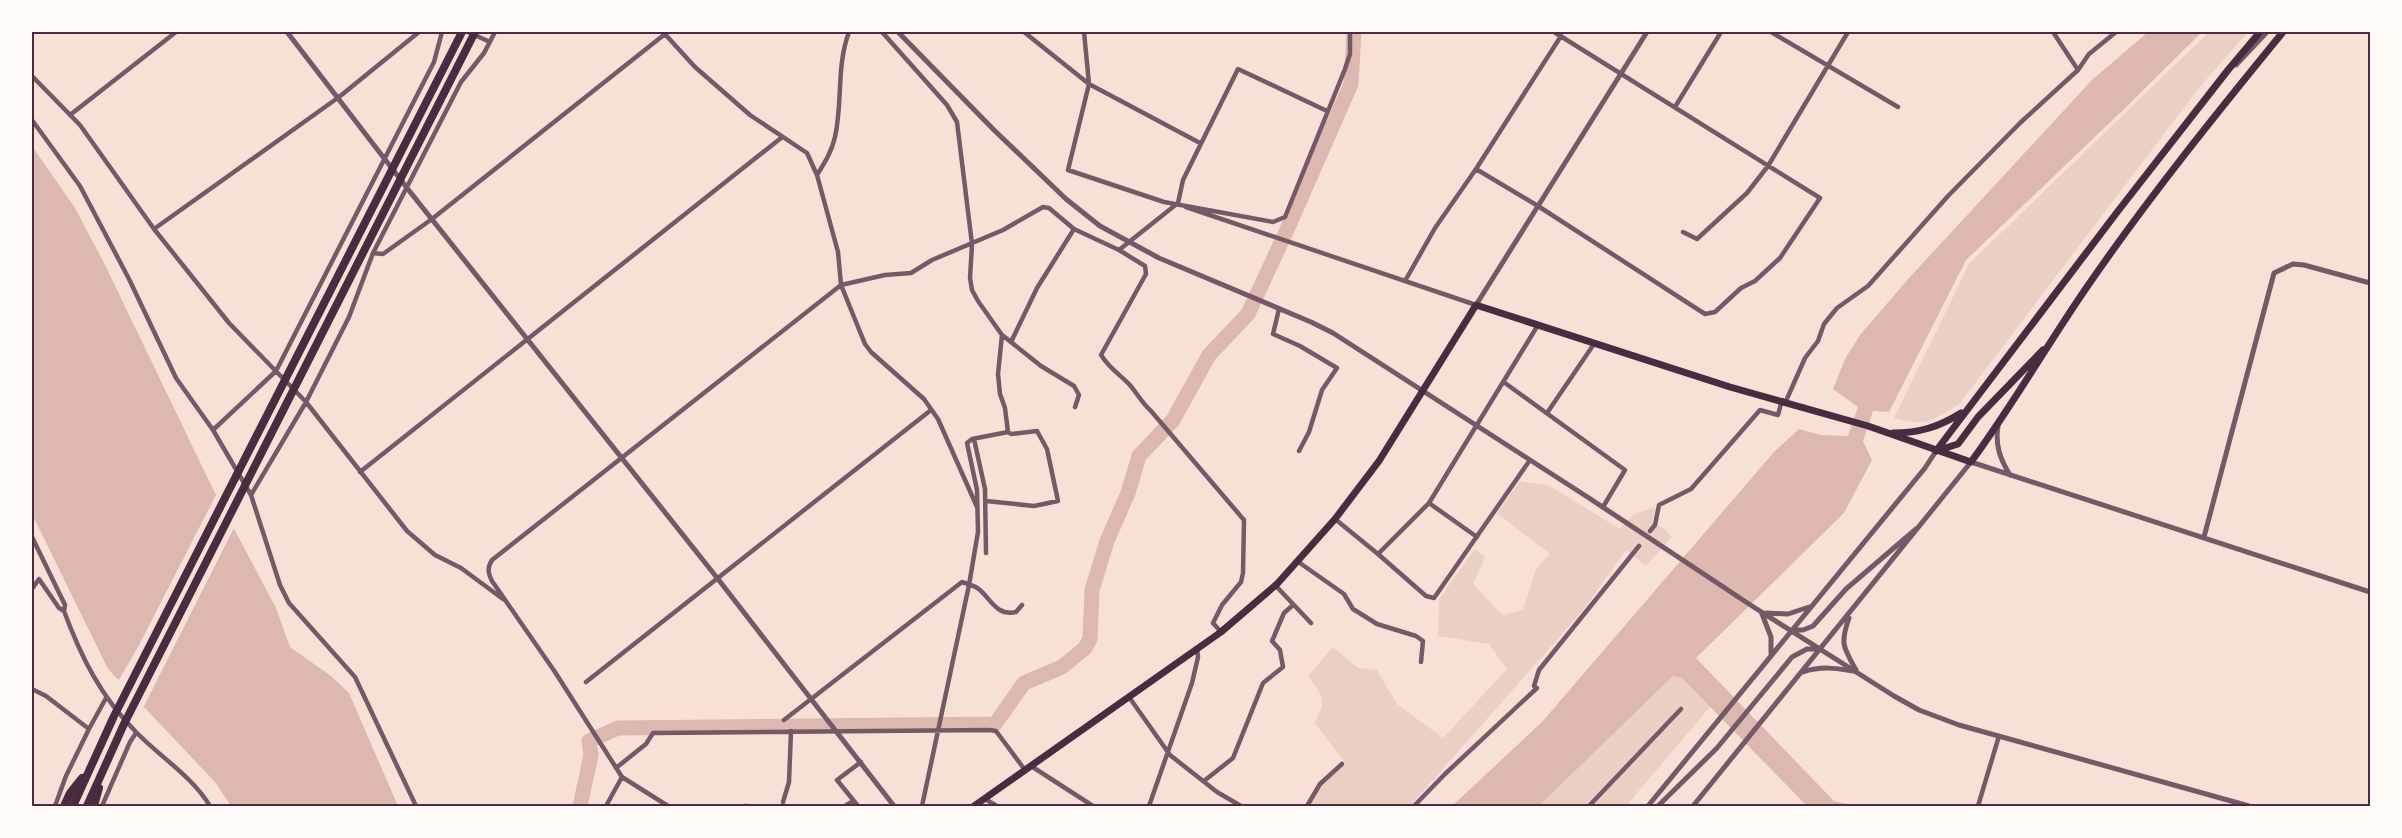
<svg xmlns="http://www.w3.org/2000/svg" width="2402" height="838" viewBox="0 0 2402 838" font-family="Arial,sans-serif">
<rect width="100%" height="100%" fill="#f7e1d7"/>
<path fill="#ebcfc5" d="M2209 32H2248L2198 89 1960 403C1933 421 1926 427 1894 418L1969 264Z
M1520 481 1550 486 1620 529 1634 514 1655 507 1652 523 1663 528 1672 537 1646 566 1626 550 1584 609 1410 806H1309L1319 788 1346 764 1315 723C1327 698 1324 698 1308 676L1333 647 1358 668 1377 670 1397 704 1443 738 1507 669 1489 644 1438 636 1439 599 1475 549 1485 557 1473 584 1502 615 1523 610 1536 569 1550 554 1497 513Z
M1673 676 1682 677 1716 700 1626 806H1539Z"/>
<path fill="#dcb8b0" d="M2148 32H2202L2122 111 1966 260 1889 412 1873 411 1863 441 1872 460 1844 513 1696 658 1834 801 1854 806H1807L1682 678 1673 676 1539 806H1452L1542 722 1774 452 1799 429 1821 435 1848 436 1858 407 1833 389 1845 359 1860 335 1909 278 2092 80Z
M32 146 75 208 105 265 212 487 276 608 290 647 331 676 349 693 398 806H231L215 782 108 669 32 514Z"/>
<path fill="#f7e1d7" d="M218 491 236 524 142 710 117 683 138 647Z"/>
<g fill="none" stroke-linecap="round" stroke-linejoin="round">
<path stroke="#dcb8b0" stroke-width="15" d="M580 806 591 755 589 741 618 728 995 724 1024 683 1062 667 1085 648 1090 639 1092 590 1107 541 1128 493 1139 456 1173 420 1209 355 1248 314 1286 232 1351 84 1354 32"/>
<path stroke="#755966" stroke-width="4.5" d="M468 32 490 42
M663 32 695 67 750 115 807 153 817 175 838 252 841 285 865 344 871 352 924 399 938 419 977 507
M882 32 947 105 957 122 972 244 970 278 972 290 978 301 1002 335 1041 366 1074 386 1079 395 1075 407
M1024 32 1089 84 1200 143
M1084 32 1089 84 1068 170 1164 202 1273 222 1285 217 1345 69 1350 54V32
M1771 32 1898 107
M2053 32 2078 70
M32 76 80 125 154 229 229 323 306 402 407 531 435 555 461 568 503 599
M1675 107 1721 32
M70 115 176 32
M32 120 80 186 129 279 176 378 213 430 251 495 280 585 289 603 355 677 416 806
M1476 169 1538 206 1705 314 1715 312 1741 288 1755 281 1780 258 1820 198 1554 32
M817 175C825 162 832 151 835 137 843 101 836 67 849 32
M1186 207 1476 305
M154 229 339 97 419 32
M1683 232 1697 239 1747 193 1768 166 1848 32
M1119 250 1145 266 1146 274 1101 355C1110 369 1118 373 1129 384 1137 393 1141 402 1151 411L1244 520 1243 573 1241 582 1222 605 1213 623 1221 632
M373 253 383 254 432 219 665 34
M1405 281 1435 228 1476 169 1561 36
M1279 309 1273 334 1300 346 1337 368 1322 390 1309 432 1299 451
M1011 342 1037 288 1074 229
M1505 383 1625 470 1603 507
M1786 401 1805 358 1818 341 1824 324 1837 308 1868 286 1948 196 2020 123 2078 70 2089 54 2116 32
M1547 413 1594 344
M213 430 276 371 434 62 442 32
M974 439 985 489 986 553
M360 472 781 138
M251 495 306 402 349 317 373 253 461 82 484 53 495 32
M986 501 1034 506 1058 501 1047 449 1037 431 1011 434 1008 432
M1429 503 1477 537
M1335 519 1378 554 1429 503 1538 325
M1650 531 1655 525 1659 505 1691 489 1760 410 1778 415 1782 400
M32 537 65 605 64 611
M1378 554 1426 596 1434 598 1530 460
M1297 561 1344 594 1353 609 1377 624 1416 636 1423 641 1421 662
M1275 585 1311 623
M32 589 39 579 59 608 64 611C81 657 101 697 136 732 160 757 192 776 210 806
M586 682 931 410
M32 689 46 696 89 729 66 776 55 806
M1129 697 1170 755 1217 792 1241 806
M784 720 962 582C968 584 976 586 980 590 992 601 997 616 1016 612L1022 605
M89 729 106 698
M1031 766 1093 806
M616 768 646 744 653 733 989 730 996 731 1025 770
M622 777 668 806
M1204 781 1233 758 1263 683 1283 667 1280 650 1272 641 1284 613 1293 605
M985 799 997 806
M783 802 789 782 791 731
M102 806 130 742 136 733
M606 806 622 777 555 672 492 581C488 573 487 568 492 560L841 285 885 275 911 273 932 260 1003 230 1043 207 1049 208 1074 229 1119 250 1178 203 1183 180 1238 69 1327 111
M744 806H748
M845 806 853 801
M858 806 837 780 861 762
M922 806 969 585 978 532 977 490 967 443 972 439 1008 432 1005 408 1000 394 998 374 1002 335
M1149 806 1192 683 1198 657 1197 649
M1307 806 1320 784 1342 764
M1414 806 1445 774 1537 688 1534 686 1539 670 1639 546
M1589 806 1681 709
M1978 806 1999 736"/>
<path stroke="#755966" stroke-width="5" d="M287 32 407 188 718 579 894 806
M898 32 994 130 1066 199 1100 226 1159 258 1311 322 1333 333 1589 498 1752 606 1894 696 1919 710 1959 725 2249 806
M2236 65 2267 32
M1476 305 1647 32
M1998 426C1995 445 2000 459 2010 475
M2204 537 2274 273 2293 264 2304 265 2370 283
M1766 613 1788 614 1809 607
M1762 614 1771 637V653
M1849 618C1840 643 1843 647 1856 670
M1792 630H1803L1813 626 1846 589 1916 529
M1803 672C1821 666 1835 668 1853 671
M1648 806 1925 468 1936 451
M1658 806 1717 748 1792 657 1807 649H1820
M1693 806 1971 462 2370 592"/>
<path stroke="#4a2c40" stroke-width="7" d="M1893 433C1919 433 1939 427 1961 413
M1936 451 2118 211 2228 70 2260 32
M1936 451 1958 444 1978 417 2043 350
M974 806 1221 632 1277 584 1335 519 1379 461 1476 305 1730 387 1868 426 1971 462C2013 405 2048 343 2089 284 2149 197 2216 114 2283 32"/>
<path stroke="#4a2c40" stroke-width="8" d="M64 806 70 793 82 778
M73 806 114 716 462 32
M87 806 124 724 475 32
M94 806 99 788"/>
</g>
<rect width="2402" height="838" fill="none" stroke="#fffaf5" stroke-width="66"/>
<rect x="33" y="33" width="2336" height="772" fill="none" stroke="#4a2c40" stroke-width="2"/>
</svg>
